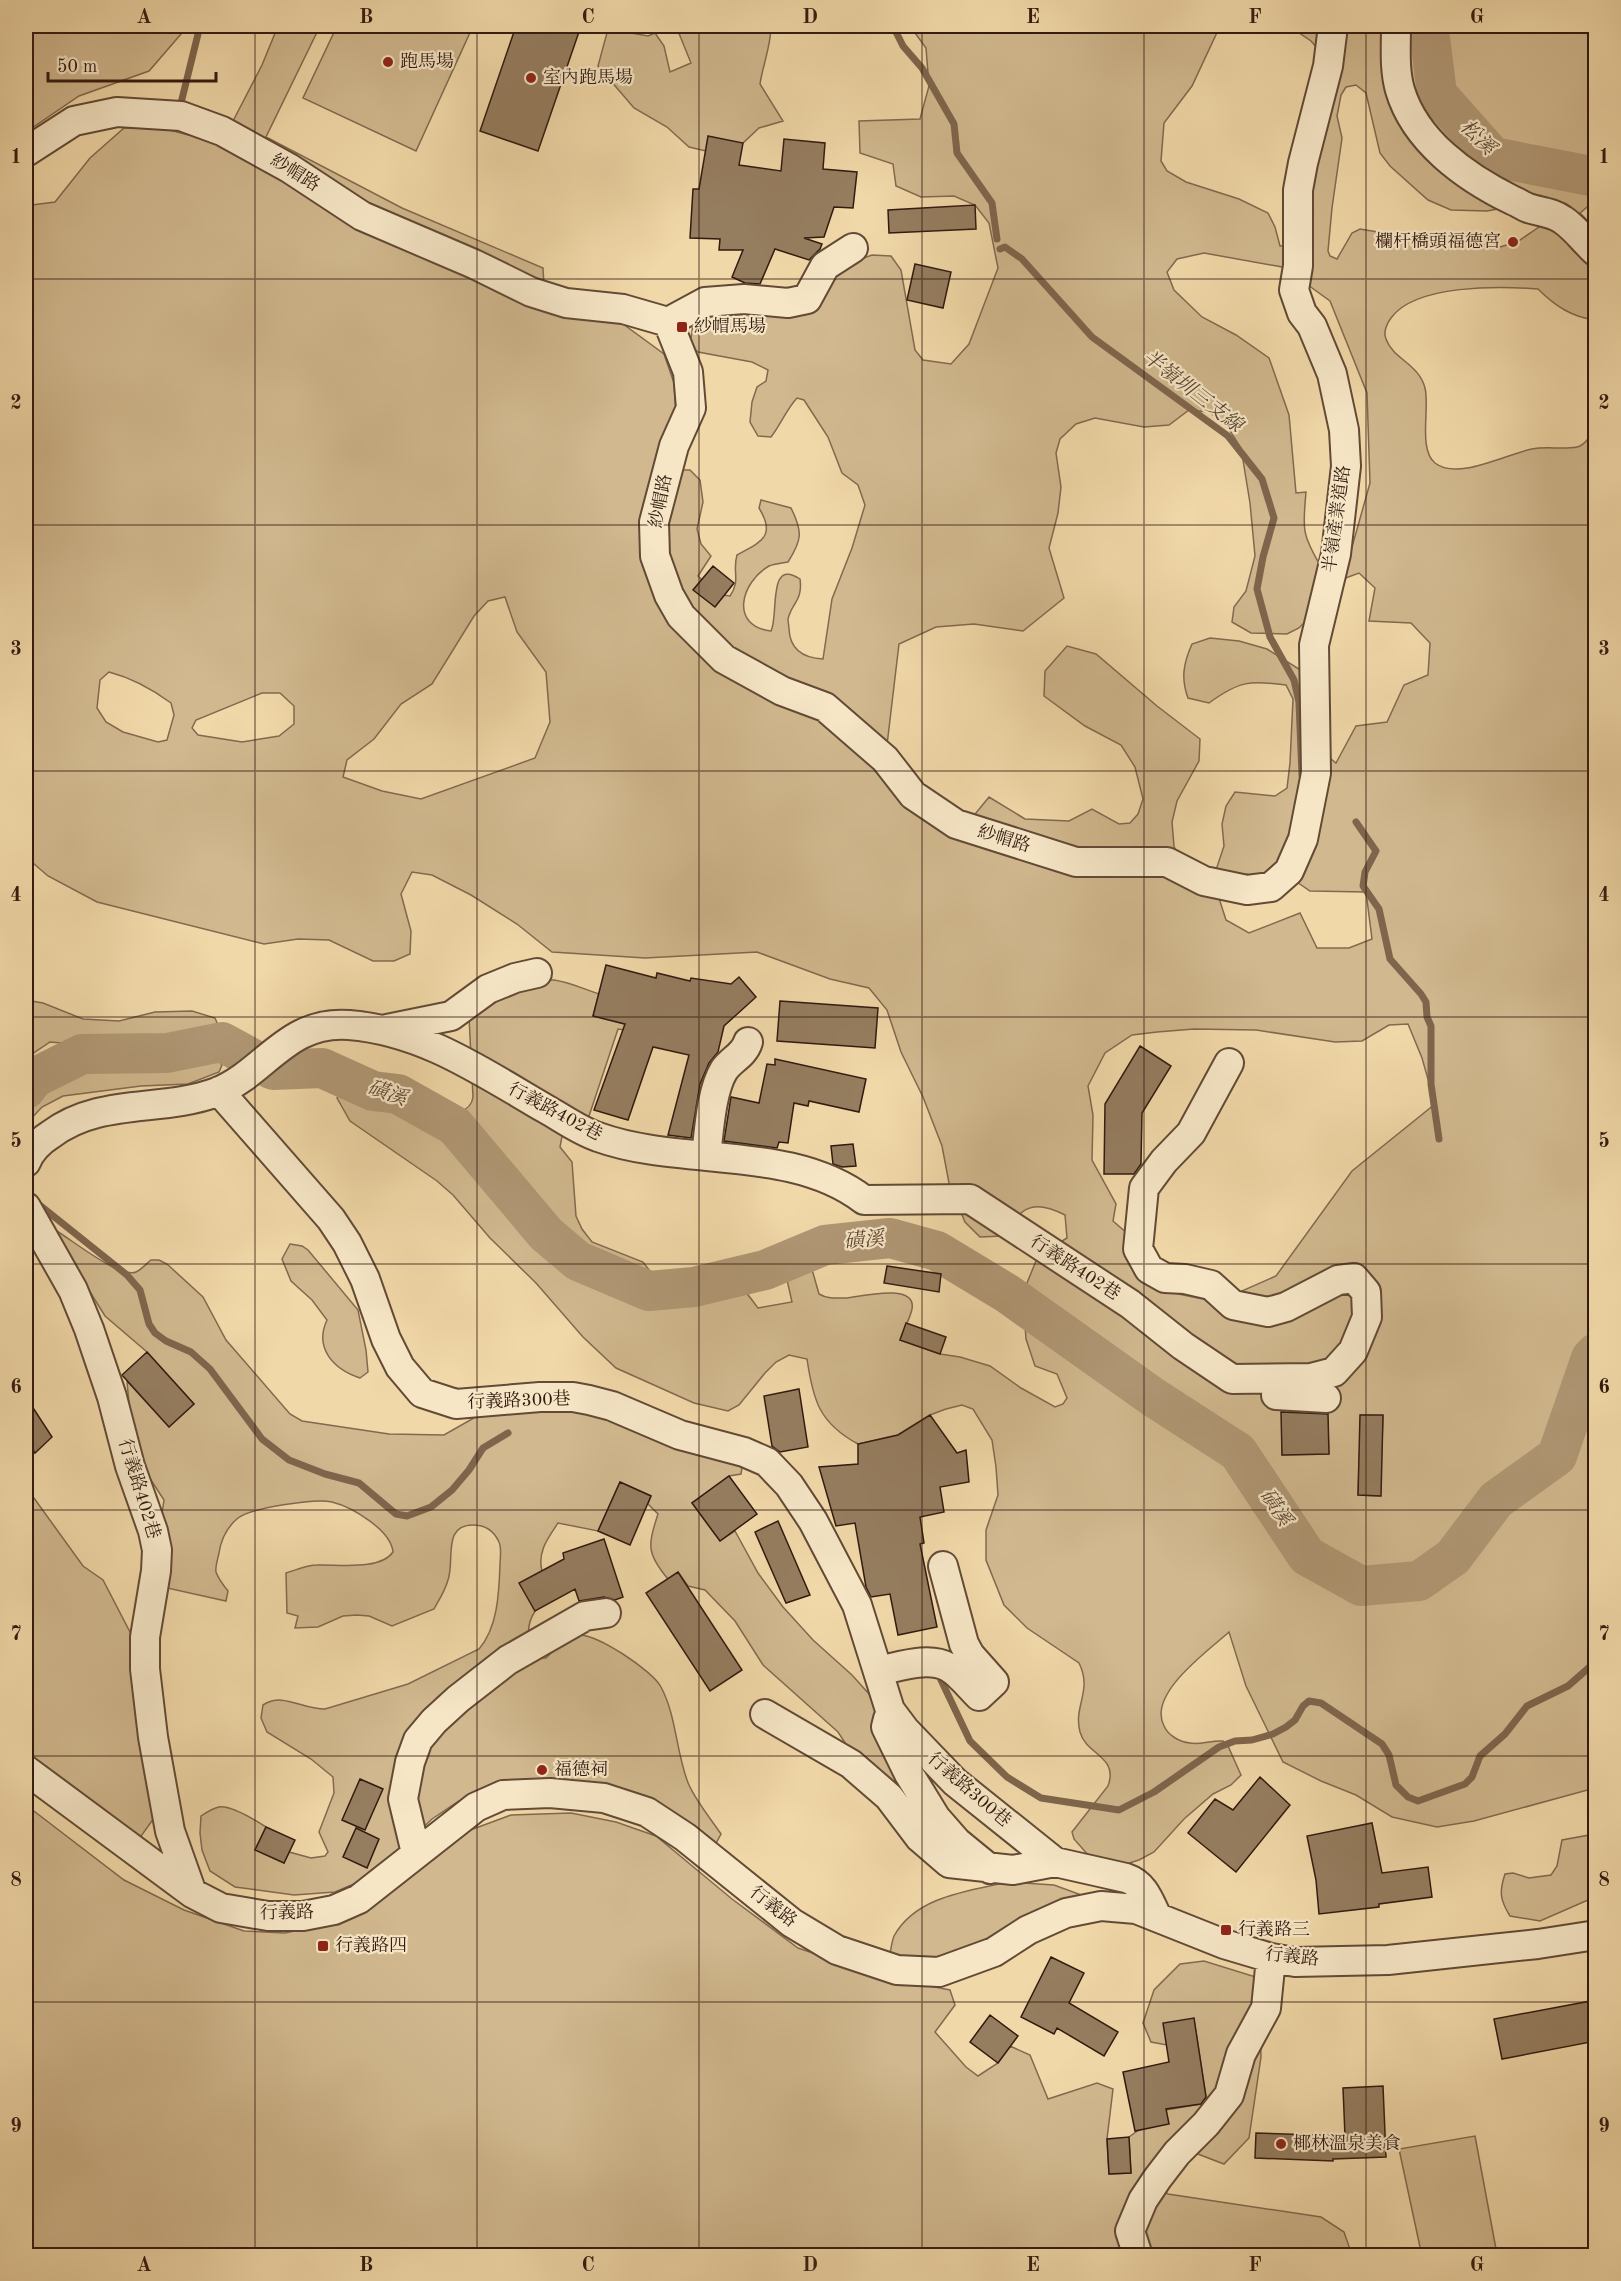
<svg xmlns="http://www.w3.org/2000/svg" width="1621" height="2281" viewBox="0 0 1621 2281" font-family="'Old Standard TT','Noto Serif TC',serif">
<rect width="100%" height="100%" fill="#f1d8a8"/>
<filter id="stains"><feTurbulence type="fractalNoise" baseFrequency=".00333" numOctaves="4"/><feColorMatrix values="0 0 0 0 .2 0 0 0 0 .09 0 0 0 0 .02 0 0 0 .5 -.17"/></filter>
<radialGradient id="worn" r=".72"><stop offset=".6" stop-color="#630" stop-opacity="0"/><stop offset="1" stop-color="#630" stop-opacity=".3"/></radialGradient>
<path fill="#d1b88e" stroke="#82694f" stroke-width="1.5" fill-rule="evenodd" d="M26 26H188L149 71 79 96 26 132Z
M278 26H320L266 137 402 208 543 268 545 305 568 317 623 324 664 354 674 383 676 415 664 453 667 609 821 714 967 824 989 797 1025 819 1069 821 1092 809 1119 824 1130 823 1138 814 1143 799 1135 767 1121 745 1085 726 1044 696 1045 671 1067 646 1096 654 1157 706 1200 739 1199 761 1177 801 1172 822 1174 846 1178 857 1193 866 1216 870 1224 846 1222 824 1226 806 1235 792 1275 796 1287 788 1290 763 1293 699 1286 685C1250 680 1239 681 1209 703L1188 698C1181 679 1183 664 1192 644L1210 638 1239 641 1267 649 1302 671 1308 763 1284 864 1265 881 1218 895 1226 920 1249 933 1300 913 1317 948H1349L1372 939 1366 892 1310 891 1294 880 1325 754 1336 763 1356 726 1387 722 1404 685 1428 675 1430 643 1411 623 1369 621 1375 588 1359 573 1343 579 1370 483 1367 393 1330 301 1301 280 1306 209 1324 56 1311 41 1289 26H1595V205L1592 203 1580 213 1595 228V320C1572 317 1555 306 1538 289 1501 286 1415 284 1391 318 1387 323 1383 332 1386 339 1393 359 1419 364 1425 388 1430 408 1418 449 1435 463 1458 481 1506 454 1532 449 1547 446 1563 450 1577 447 1586 445 1591 434 1595 427V1788L1474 1821 1437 1827 1392 1817 1356 1795 1321 1781 1283 1762 1246 1686 1229 1632C1208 1651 1147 1694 1164 1726 1168 1735 1179 1742 1190 1743 1200 1745 1212 1740 1223 1741L1228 1746 1241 1775 1231 1785 1213 1794 1184 1819 1154 1852 1139 1860 1123 1865 1089 1856 1074 1839 1072 1832 1108 1786C1119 1756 1086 1755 1080 1732 1073 1706 1093 1691 1079 1663L1027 1628 1004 1605 986 1560V1530L998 1495 996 1467 992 1440 973 1409 962 1405 946 1409 930 1415 898 1435 858 1444C819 1423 813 1400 807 1359L789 1355 776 1362 765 1373 739 1405 728 1411 694 1403 616 1368 583 1337 536 1283 490 1238 453 1195 437 1181 350 1121 337 1098 346 1083 429 1097 460 1112C468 1109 472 1105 473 1097L469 1017C487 1005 533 978 554 980 569 982 584 989 599 994L593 1016 632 1026V1031L618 1029 589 1116 563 1131 560 1147 572 1162 576 1216 582 1229 592 1242 643 1262 656 1279C682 1281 712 1270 736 1283 744 1288 752 1300 758 1308L792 1302 783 1262C789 1254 796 1248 807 1252L819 1294C827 1299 837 1298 847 1298 859 1297 917 1282 912 1309 910 1319 903 1330 900 1340L940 1354 960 1357 990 1366 1021 1388 1055 1407 1063 1404 1067 1398 1057 1374 1035 1366 1026 1339 1024 1310 1027 1283 1038 1256 1067 1238 1065 1215C1031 1198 1021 1208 1003 1236L980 1237 965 1222 949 1183 942 1146 923 1097 901 1052 887 1010 869 988 830 979 757 952 645 958 552 952 517 924 471 895 432 875 412 872 401 894 411 931 410 954 394 961H373L329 940 298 939 264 944 97 902 48 876 26 857V183L32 205 55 202 90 158 124 128 158 127 200 138 233 121 262 65ZM1356 85 1366 93 1380 153 1390 166 1428 200 1451 210 1487 211 1503 208 1538 222 1539 227 1517 242 1500 247 1482 244 1426 240 1360 229 1352 233 1337 259 1330 256 1328 251 1332 208 1342 138 1337 116 1341 95 1346 87ZM505 597 517 632 546 672 550 722 535 758 421 799 382 791 343 777 347 760 374 739 401 704 432 684 474 616 488 601ZM109 672C132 678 152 689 171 703L174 715 167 740 158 742 123 732 106 722 97 708 100 680ZM262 693H280L294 706V724L279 736 242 742 198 735 192 728 196 720ZM1408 1024 1422 1058 1435 1104 1352 1171 1276 1276 1217 1302 1169 1292 1128 1234 1113 1221 1116 1204 1092 1160 1093 1115 1088 1086 1105 1053 1132 1035 1157 1032 1194 1029 1256 1030 1335 1042 1362 1041 1389 1025ZM1327 1410 1329 1454 1282 1455V1411ZM1361 1415 1383 1416 1380 1496 1358 1495Z
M337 26H473L416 151 303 98Z
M676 26H771C771 46 763 64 760 84L783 121 759 128 743 143 706 151 689 147 667 127 634 108 598 66 608 29 648 36 655 33 664 46 670 72 691 63Z
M910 26H1220L1192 86 1164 123 1161 161 1167 171 1186 182 1239 199 1268 213 1275 227 1280 246 1292 245 1290 273 1282 267 1204 253 1177 259 1167 272 1174 290 1202 317 1236 335 1269 358 1289 415 1296 493 1306 492C1303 528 1301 533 1320 565L1310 617 1299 628 1287 634 1251 633 1232 622 1234 607 1246 591 1255 556 1250 503 1241 448 1227 426 1209 412 1189 410 1169 425 1144 427 1095 418 1076 424 1060 439 1056 453 1061 487 1058 513 1049 548 1064 598 1023 631 974 624 936 627 899 644 887 745 782 683 695 621 667 557 666 524 677 470H690L700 480 703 502 697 529 701 544 711 556 698 576 716 594 730 596C741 580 732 572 737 555 760 542 777 537 759 508L761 500 791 508C803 532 802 540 788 562 782 563 774 564 769 566 741 582 729 626 771 631 779 616 767 557 800 579 803 601 792 602 788 619 788 622 789 626 789 629 790 650 803 658 823 659L832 599 852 548 865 505 858 485 842 473 828 437 804 400 797 398C786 410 781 424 771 437L758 436 750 422 752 402 757 387 766 381 768 370 752 362 698 352 690 345 694 318 832 278 852 262 872 255 891 256 901 270 915 350 923 360 951 364 969 344 998 268 989 223 975 205 954 196 921 197 896 186 893 164 860 153 859 121 920 119 929 86 926 48Z
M26 1000 43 1003 83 1019 119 1021 155 1012 192 1011 215 1018 218 1025 147 1048C156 1051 166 1055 176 1056 193 1057 211 1049 222 1065L219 1072 188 1084 141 1086 63 1096 42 1107 26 1124V1079L86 1045 50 1042 26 1058Z
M55 1230C71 1239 120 1279 136 1272 141 1270 147 1263 151 1260H159L167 1264 203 1297 226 1340 290 1414 302 1421 389 1434 444 1435 479 1415 560 1404 743 1461 741 1474 729 1476 692 1503 720 1541 735 1531 758 1573 783 1607 813 1640 852 1675 878 1704 911 1795 896 1800 853 1755 838 1732 763 1665 735 1621 705 1590 688 1586 678 1572 668 1579C646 1553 648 1545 658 1514L648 1504 651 1496 620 1482 598 1531 558 1523C548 1538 537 1552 542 1571L520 1583 535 1611C523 1631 530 1639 539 1658H546C555 1649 564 1637 578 1635 596 1633 653 1671 661 1687 676 1715 676 1750 687 1780 692 1796 711 1819 721 1834L715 1845 693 1831 491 1788 459 1801 432 1819 373 1876 335 1892 294 1895 235 1887 210 1871 202 1850 200 1833 201 1816C207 1812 213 1808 219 1807 231 1805 255 1820 266 1827L255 1850 284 1863 289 1852 311 1858 325 1856 328 1852 319 1832 334 1793 333 1777 311 1759 267 1732 261 1718 263 1705C283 1692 301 1709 325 1709L408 1684 479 1649C498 1627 499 1592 500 1565 500 1558 502 1548 499 1542 494 1531 485 1525 473 1525 442 1525 455 1560 448 1580 445 1591 439 1600 434 1609L392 1626 369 1616 357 1615 343 1616 318 1627 295 1628 298 1616 287 1613 286 1573C296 1570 307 1565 317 1565 337 1564 380 1571 393 1552 391 1530 352 1507 332 1502 315 1498 251 1508 238 1518 226 1528 221 1539 219 1553 218 1558 215 1567 216 1572 218 1578 224 1586 228 1591L226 1601 167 1588 160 1526 164 1500 147 1474 130 1415 127 1381 169 1427 194 1404 147 1352 105 1316 77 1271Z
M290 1244 302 1246 308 1250 358 1310 366 1350 368 1372 360 1378C333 1369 314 1348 327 1320L312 1300 291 1281 282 1259Z
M26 1487 83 1566 103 1580 131 1634 154 1818 139 1839 26 1754Z
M26 1805 124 1880 184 1910 244 1931 285 1933 351 1919 465 1832 511 1815 571 1813 616 1822 656 1836 732 1899 798 1948 884 1977 950 1990 955 2005 935 2032 966 2067 978 2076 998 2063 1010 2046 1030 2055 1048 2099 1097 2083 1113 2089 1107 2139 1109 2174 1131 2173 1129 2137 1166 2110 1207 2103 1194 2019 1167 2045 1151 2042 1143 2023 1154 1990 1180 1964 1204 1961 1259 1978 1261 2057 1249 2138 1224 2164 1169 2143 1145 2172 1168 2194 1321 2217 1344 2232 1352 2255H26Z
M1595 1834V1897L1540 1921 1510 1916C1500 1900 1499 1892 1505 1874L1513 1873 1529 1878 1551 1875 1557 1866 1562 1840Z
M1008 1882 1054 1885 1087 1897 1007 1935 919 1967 890 1954C891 1948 892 1941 894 1936 916 1896 969 1891 1008 1882Z
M1475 2136 1496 2249 1521 2255H1420V2247L1399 2149Z"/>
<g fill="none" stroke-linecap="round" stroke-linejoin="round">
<path stroke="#7e654c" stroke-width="7" d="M893 26 903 46 922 68 954 124 957 153 992 203 997 239
M181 103 200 26
M1000 249 1005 247 1022 259 1092 337 1228 436 1262 479 1274 518 1263 557 1257 589 1270 637 1294 680 1299 702 1302 775
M1356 822 1376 851 1365 872 1363 886 1379 909 1390 959 1421 994 1426 1002 1427 1017 1431 1026V1084L1439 1139
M37 1203 127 1275 140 1290 149 1324 155 1333 166 1341 191 1352 210 1369 262 1439 289 1460 325 1474 359 1483 396 1514 407 1516 431 1507 452 1490 469 1470 483 1448 508 1433
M941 1680 970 1741 1007 1777 1041 1798 1119 1810 1154 1792 1219 1747 1235 1741 1252 1740 1273 1734 1286 1727 1295 1720 1303 1706 1309 1701 1321 1703 1382 1744 1389 1755 1396 1785 1408 1797 1418 1801 1465 1784 1472 1777 1480 1756 1505 1734 1527 1706 1568 1686 1592 1665H1596"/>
<path stroke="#b09774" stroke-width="40" d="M1431 26 1429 30 1437 94 1493 157 1596 177
M26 1089 34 1078 82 1054 167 1053 222 1042 273 1070 322 1068 373 1091 398 1094 455 1126 546 1234 578 1261 649 1291 694 1287 765 1270 825 1245 890 1238 937 1251 1008 1294 1153 1397 1238 1452 1307 1556 1361 1586 1419 1581 1453 1557 1496 1500 1557 1456 1591 1358 1596 1353"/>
</g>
<path fill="#957d5f" stroke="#321a10" stroke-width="1.5" d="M516 26H581L538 151 480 131Z
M708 136 743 143 739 165 781 171 784 139 825 143 823 169 857 172 853 208 834 207 824 237 804 238 822 244 820 249 809 260 775 249 760 284 745 283 732 277 743 250H719L720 239 690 238 693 189H699Z
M975 205 976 229 889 233 888 210Z
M915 264 951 272 943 308 907 300Z
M713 566 734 583 715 607 693 590Z
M606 965 656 978 657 973 690 981 691 978 731 984 739 977 756 997 724 1026 718 1052 709 1063 700 1084 691 1138 668 1135 689 1055 653 1047 628 1120 594 1110 625 1024 593 1016Z
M780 1001 878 1008 875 1048 777 1041Z
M1140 1046 1171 1066 1142 1113 1141 1164 1134 1174H1104L1105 1104Z
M775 1059 866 1079 859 1112 809 1101 808 1106 794 1103 788 1143 779 1142 777 1148 724 1141 731 1097 759 1103 767 1064 775 1065Z
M853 1144 856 1166 842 1167 833 1164 831 1146Z
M887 1266 941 1274 939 1292 884 1283Z
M906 1323 946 1337 940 1354 900 1340Z
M147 1352 194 1404 169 1427 122 1375Z
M799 1389 808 1447 780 1452 772 1446 764 1396Z
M26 1397 52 1437 35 1453 26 1439Z
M1281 1412 1328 1414 1329 1454 1282 1455Z
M930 1415 957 1453 966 1450 969 1482 940 1487 944 1512 920 1517 924 1543 920 1544 937 1627 898 1635 890 1594 871 1597 866 1587 855 1523 836 1526 819 1467 858 1464V1444L898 1435Z
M1360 1415H1383L1381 1496 1358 1495Z
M729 1476 757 1514 720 1541 692 1503Z
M620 1482 651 1496 630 1545 598 1531Z
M778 1521 810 1595 786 1603 755 1532Z
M604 1539 623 1597 615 1600 604 1597 579 1601 575 1589 535 1611 519 1583 564 1559 563 1553Z
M678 1572 742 1670 710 1691 646 1593Z
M1260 1777 1290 1805 1236 1872 1188 1833 1215 1799 1233 1810Z
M360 1779 383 1789 365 1830 342 1820Z
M1372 1823 1382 1873 1428 1867 1432 1897 1379 1904V1907L1319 1914 1316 1880 1307 1836Z
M266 1827 295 1840 284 1863 255 1850Z
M356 1828 379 1839 367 1868 343 1857Z
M1051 1957 1084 1973 1069 2003 1118 2032 1104 2056 1057 2028 1054 2034 1021 2017Z
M1596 2000V2041L1502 2059 1494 2019Z
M990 2015 1018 2036 998 2063 970 2042Z
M1194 2018 1206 2097 1201 2104 1166 2109 1169 2124 1135 2131 1123 2072 1169 2062 1163 2023Z
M1383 2086 1386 2157 1333 2159V2161L1255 2158 1256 2133 1345 2136 1343 2088Z
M1129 2137 1131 2173 1109 2174 1107 2139Z"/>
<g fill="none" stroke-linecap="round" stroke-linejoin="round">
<g stroke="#624a36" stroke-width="32">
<path id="minor" d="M1396 26C1396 47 1394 69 1400 90 1415 141 1465 177 1512 200 1517 202 1523 206 1528 208 1540 212 1552 212 1563 220 1575 228 1585 242 1596 252
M26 152 74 121 117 112 181 116 222 131 289 168 362 216 474 264 531 292 566 303 623 309 668 322 688 372 691 408 674 446 654 522 655 556 669 595 681 616 724 659 782 691 825 707 885 759 913 795 956 824 1076 862H1167L1204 881 1247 890 1271 887 1289 871 1303 839 1316 773 1314 645 1336 554 1346 466 1344 430 1332 374 1312 326 1302 313 1294 290 1298 266V190L1303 163 1328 66 1333 26
M668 322 705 302 744 299 788 303 807 299 825 266 853 248
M387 1029 451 1016 488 989 515 978 537 973
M219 1091 331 1219 347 1243 365 1279 386 1339 400 1367 422 1393 456 1404 540 1397H573L589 1400 612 1406 680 1435 744 1452 767 1462 789 1485 813 1521 857 1605 890 1710 905 1730 955 1782 1055 1862
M706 1156C709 1132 711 1091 724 1070 732 1059 744 1055 748 1042
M26 1162C31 1150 39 1142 50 1135 100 1097 161 1113 217 1092 265 1073 287 1020 349 1025 424 1031 482 1072 546 1109 562 1118 580 1131 598 1137 681 1167 791 1144 864 1200L970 1199 1130 1304 1183 1346 1232 1379 1311 1378 1334 1372 1353 1351 1367 1317 1366 1292 1354 1278 1338 1280 1286 1307 1268 1312 1233 1305 1211 1285 1185 1279 1165 1278 1149 1269 1138 1249 1144 1188 1164 1161 1191 1133 1229 1063
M26 1207 73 1290 89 1329 112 1397 130 1466 153 1531 157 1550 156 1571 145 1637V1669L153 1737 170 1831 192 1893
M1276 1395 1326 1398
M878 1671C899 1667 928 1656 948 1667 959 1673 969 1686 979 1696L994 1682 970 1655 964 1644 943 1566
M765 1714 851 1764 889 1797 920 1838 949 1863 1013 1870 1055 1862 1126 1878C1144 1884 1149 1900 1157 1917
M888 1719 886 1727 909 1774 936 1818 957 1842 990 1869
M26 1770 192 1893 221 1908 268 1916H303L334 1910 359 1899 476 1807 503 1795 550 1793 604 1798 647 1812 685 1837 792 1923 837 1950 897 1970 939 1972 994 1952 1028 1930 1066 1913 1101 1906 1136 1909 1224 1944 1271 1958 1295 1962 1388 1960 1538 1944 1596 1935
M416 1853 403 1799 410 1762 418 1740 434 1721 458 1699 508 1660 585 1616 606 1613
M1138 2256 1130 2231 1143 2200 1157 2179 1177 2153 1206 2124 1229 2095 1241 2054 1266 2008 1271 1958"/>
</g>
<use href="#minor" stroke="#f6e6c6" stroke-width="28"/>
</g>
<path fill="none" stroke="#321a10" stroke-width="1.5" stroke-opacity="0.55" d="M255 26V2256M477 26V2256M699 26V2256M922 26V2256M1144 26V2256M1366 26V2256M26 279H1596M26 525H1596M26 771H1596M26 1017H1596M26 1264H1596M26 1510H1596M26 1756H1596M26 2002H1596"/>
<g fill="#8f2418" stroke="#f6e6c6" stroke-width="2">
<circle cx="388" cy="62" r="6"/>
<circle cx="531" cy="78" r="6"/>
<circle cx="1513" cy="242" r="6"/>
<rect x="676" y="321" width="12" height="12" rx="3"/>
<circle cx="542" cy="1770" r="6"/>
<rect x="1220" y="1924" width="12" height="12" rx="3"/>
<rect x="317" y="1940" width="12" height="12" rx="3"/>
<circle cx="1281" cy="2144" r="6"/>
</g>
<g text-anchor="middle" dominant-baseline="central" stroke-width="4.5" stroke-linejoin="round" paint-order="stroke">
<g font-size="18" fill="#321a10" stroke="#f6e6c6" text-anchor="start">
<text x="400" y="62">跑馬場</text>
<text x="543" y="78">室內跑馬場</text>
<text x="1501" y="242" text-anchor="end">欄杆橋頭福德宮</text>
<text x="694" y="327">紗帽馬場</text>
<text x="554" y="1770">福德祠</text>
<text x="1238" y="1930">行義路三</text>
<text x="335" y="1946">行義路四</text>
<text x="1293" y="2144">椰林溫泉美食</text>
</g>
<g font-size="18" fill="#321a10" stroke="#f6e6c6">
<text transform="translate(295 173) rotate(32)">紗帽路</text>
<text transform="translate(661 501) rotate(-79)">紗帽路</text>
<text transform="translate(1337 519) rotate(-82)">半嶺產業道路</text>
<text transform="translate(1004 839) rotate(17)">紗帽路</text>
<text transform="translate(555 1112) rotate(28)">行義路402巷</text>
<text transform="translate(1075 1268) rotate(33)">行義路402巷</text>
<text transform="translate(519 1401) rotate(-2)">行義路300巷</text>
<text transform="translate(139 1489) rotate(73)">行義路402巷</text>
<text transform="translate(969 1790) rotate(41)">行義路300巷</text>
<text transform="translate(773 1907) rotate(38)">行義路</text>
<text transform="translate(287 1913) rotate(-1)">行義路</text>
<text transform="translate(1292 1957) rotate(6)">行義路</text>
</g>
<g font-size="20" font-style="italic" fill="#5e4633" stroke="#f6e6c6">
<text transform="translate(1477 138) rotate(45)">松溪</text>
<text transform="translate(1192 392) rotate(38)">半嶺圳三支線</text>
<text transform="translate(387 1094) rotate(19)">磺溪</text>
<text transform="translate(864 1241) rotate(-5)">磺溪</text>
<text transform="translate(1275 1508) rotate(56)">磺溪</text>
</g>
</g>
<rect width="1621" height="2281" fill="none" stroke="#f1d8a8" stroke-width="66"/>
<path d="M48 72v9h168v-9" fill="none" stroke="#321a10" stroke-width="3"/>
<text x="57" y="72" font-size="18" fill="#321a10" stroke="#f6e6c6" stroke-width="4.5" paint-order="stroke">50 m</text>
<rect x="33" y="33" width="1555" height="2215" fill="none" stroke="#321a10" stroke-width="2"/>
<g font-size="20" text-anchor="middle" font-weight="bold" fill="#321a10">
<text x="144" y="23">A</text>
<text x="366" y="23">B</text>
<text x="588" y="23">C</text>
<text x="810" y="23">D</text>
<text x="1033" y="23">E</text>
<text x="1255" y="23">F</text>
<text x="1477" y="23">G</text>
<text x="16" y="163">1</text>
<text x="1604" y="163">1</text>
<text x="16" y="409">2</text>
<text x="1604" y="409">2</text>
<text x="16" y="655">3</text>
<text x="1604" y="655">3</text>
<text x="16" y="901">4</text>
<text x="1604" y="901">4</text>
<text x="16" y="1147">5</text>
<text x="1604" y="1147">5</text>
<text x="16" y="1393">6</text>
<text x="1604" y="1393">6</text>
<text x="16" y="1640">7</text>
<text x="1604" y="1640">7</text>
<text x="16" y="1886">8</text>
<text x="1604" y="1886">8</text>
<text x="16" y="2132">9</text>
<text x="1604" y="2132">9</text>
<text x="144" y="2271">A</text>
<text x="366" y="2271">B</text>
<text x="588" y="2271">C</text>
<text x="810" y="2271">D</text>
<text x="1033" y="2271">E</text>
<text x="1255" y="2271">F</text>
<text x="1477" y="2271">G</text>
</g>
<rect width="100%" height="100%" filter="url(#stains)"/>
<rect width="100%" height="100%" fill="url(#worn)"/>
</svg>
